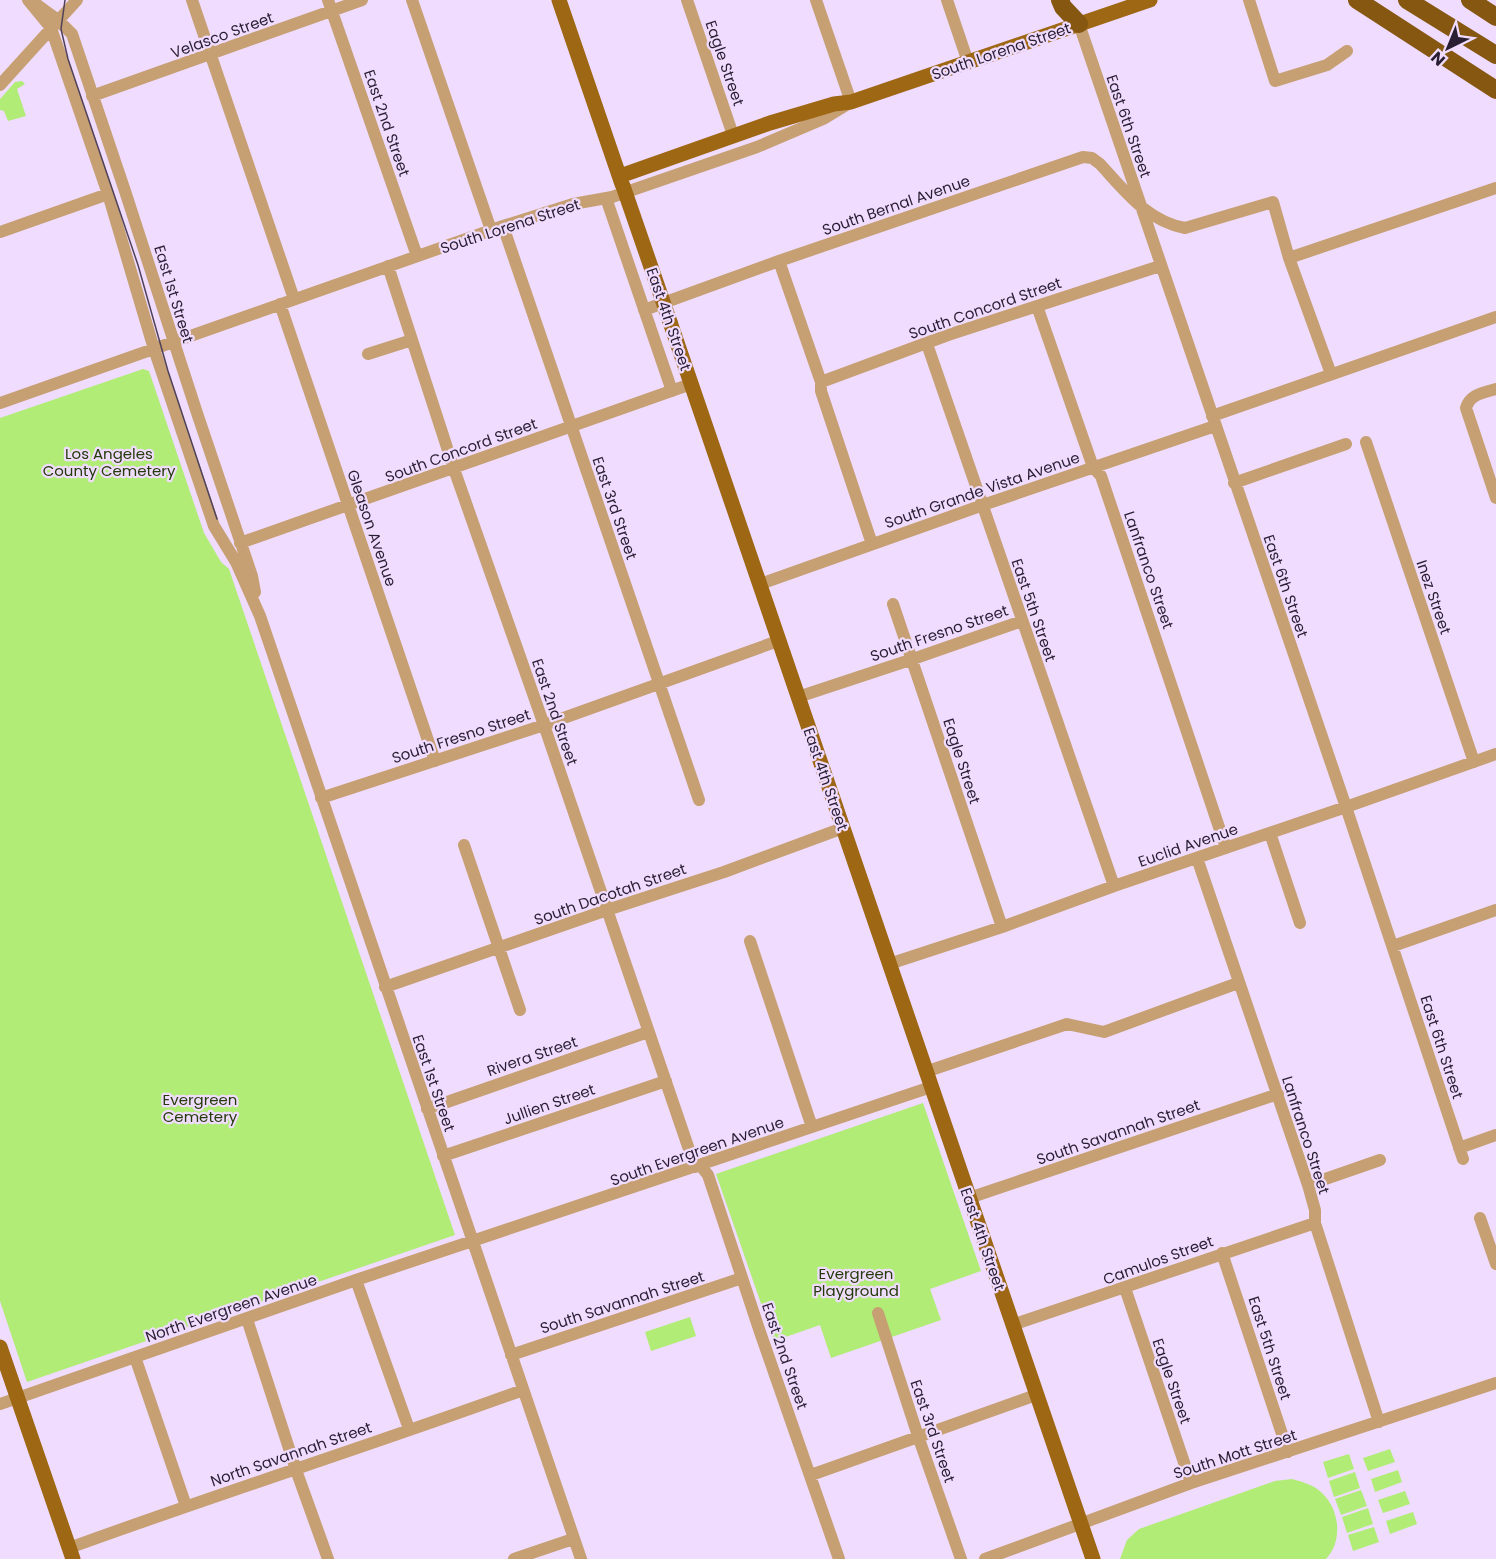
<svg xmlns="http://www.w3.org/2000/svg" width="1496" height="1559" viewBox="0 0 1496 1559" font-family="Poppins,sans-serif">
<rect width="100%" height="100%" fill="#f0dcff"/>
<path fill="#b0ec76" d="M22 81 25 84 17 89 26 116 8 121 4 111 0 110V99L15 82Z
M143 369 149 371 204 533 221 562 229 569 455 1235 27 1382 0 1301V418Z
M923 1103 981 1271 930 1289 941 1320 831 1358 820 1325 774 1341 716 1174Z
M690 1317 696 1336 651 1351 645 1332Z
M1390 1449 1395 1462 1368 1471 1363 1458Z
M1349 1454 1354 1469 1328 1478 1323 1462Z
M1398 1470 1402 1482 1375 1492 1371 1479Z
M1355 1472 1360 1488 1334 1497 1329 1481Z
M1292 1479C1303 1482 1314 1485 1322 1493 1340 1510 1343 1541 1326 1559H1120L1127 1540 1139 1529 1275 1481Z
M1361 1490 1367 1506 1341 1515 1335 1499Z
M1405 1491 1410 1504 1383 1513 1378 1500Z
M1368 1508 1373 1524 1347 1533 1342 1517Z
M1413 1512 1417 1524 1390 1534 1386 1521Z
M1374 1527 1379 1542 1353 1551 1348 1535Z"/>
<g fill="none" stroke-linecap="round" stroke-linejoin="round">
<path stroke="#c6a073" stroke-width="12" d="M28 0 51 28 108 194 154 349 214 526 236 562 260 616 581 1559
M192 0 294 299
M328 0 417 256
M412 0 491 230
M687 0 733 135
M947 0 968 62
M1249 0 1275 81 1327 65 1347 51
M36 4 58 20 72 34 125 191 197 413 252 576 255 592
M1079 24 1346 807 1463 1159
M0 85 77 0
M92 96 362 0
M606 198 672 391
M503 226 699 800
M0 232 108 194
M1289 258 1496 188
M779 261 821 382V391L872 544
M388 266 454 469 544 725 695 1167
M280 304 435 761
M1037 306 1093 467 1101 476 1226 848
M644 310 779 261 1083 157 1092 158 1100 164C1125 191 1147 221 1185 228L1273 202 1289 258 1331 374
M927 344 1114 886
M368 354 412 340
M821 382 948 335 1160 266
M1496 389C1483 393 1470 394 1466 408L1496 498
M0 403 503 226 573 204 612 197 757 147 823 119 851 102 816 0
M1212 416 1496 317
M1366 442 1474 762
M1234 483 1346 444
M240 543 691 384
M760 584 983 505 1215 426
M893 604 1002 927
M798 697 913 659 1022 621
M321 798 544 725 778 641
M1270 833 1300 923
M464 845 520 1010
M1197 858 1308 1185 1315 1210V1223L1379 1422
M750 941 812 1127
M1393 946 1496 910
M889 964 1002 927 1114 886 1346 807 1496 754
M385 987 607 910 724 872 843 828
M925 1072 1067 1024 1104 1032 1238 983
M427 1109 648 1032
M1459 1148 1496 1135
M443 1156 666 1081
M700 1165 708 1175 760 1332 839 1559
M1308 1185 1380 1160
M969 1198 1278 1094
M1480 1218 1496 1264
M1222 1253 1288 1452
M356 1280 409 1429
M1125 1288 1191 1483
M878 1313 918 1436 961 1559
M247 1319 296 1470 328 1559
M1012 1325 1315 1223
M511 1355 742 1278
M135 1357 186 1506
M0 1404 356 1280 931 1087
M811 1475 1036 1395
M69 1548C220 1493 372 1445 523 1390
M514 1559 573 1539
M985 1559 1191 1483 1496 1383"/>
<path stroke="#9e6714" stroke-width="15" d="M559 0 622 184
M620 176 770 123 834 104 851 102 1150 0
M670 322 1093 1559
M0 1347 73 1559"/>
<path stroke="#855710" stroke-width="18" d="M1060 0 1063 7 1079 24
M1357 0 1496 90
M1407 0 1496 55
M1470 0 1496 17"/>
<path stroke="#50425a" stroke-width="1.5" d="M65 0 61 29 68 59 138 265 168 371 217 519"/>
<path stroke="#9e6714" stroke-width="15" d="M623 186 670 322"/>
</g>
<g text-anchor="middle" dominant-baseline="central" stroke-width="4.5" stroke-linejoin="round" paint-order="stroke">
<g font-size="15" fill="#2a1e33" stroke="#f0dcff">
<text transform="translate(222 35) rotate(-20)">Velasco Street</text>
<text transform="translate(1001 51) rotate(-19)">South Lorena Street</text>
<text transform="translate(725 63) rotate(71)">Eagle Street</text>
<text transform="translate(387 123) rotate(71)">East 2nd Street</text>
<text transform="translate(1129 126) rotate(71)">East 6th Street</text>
<text transform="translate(896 205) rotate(-19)">South Bernal Avenue</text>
<text transform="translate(510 226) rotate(-18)">South Lorena Street</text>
<text transform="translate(174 294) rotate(73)">East 1st Street</text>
<text transform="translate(985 308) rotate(-19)">South Concord Street</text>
<text transform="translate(669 319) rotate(71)">East 4th Street</text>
<text transform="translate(461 450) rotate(-20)">South Concord Street</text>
<text transform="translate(982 490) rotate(-19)">South Grande Vista Avenue</text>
<text transform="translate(615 508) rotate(71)">East 3rd Street</text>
<text transform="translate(372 528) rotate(71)">Gleason Avenue</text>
<text transform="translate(1149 570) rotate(71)">Lanfranco Street</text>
<text transform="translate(1286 586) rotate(71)">East 6th Street</text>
<text transform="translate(1434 597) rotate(71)">Inez Street</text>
<text transform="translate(1034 610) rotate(71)">East 5th Street</text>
<text transform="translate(939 633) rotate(-19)">South Fresno Street</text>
<text transform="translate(555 712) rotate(71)">East 2nd Street</text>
<text transform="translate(461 736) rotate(-18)">South Fresno Street</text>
<text transform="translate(962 761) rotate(72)">Eagle Street</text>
<text transform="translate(826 779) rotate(71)">East 4th Street</text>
<text transform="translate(1188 845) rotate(-19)">Euclid Avenue</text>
<text transform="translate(610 894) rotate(-19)">South Dacotah Street</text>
<text transform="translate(1442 1047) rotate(72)">East 6th Street</text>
<text transform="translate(532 1056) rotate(-19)">Rivera Street</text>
<text transform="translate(434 1083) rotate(71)">East 1st Street</text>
<text transform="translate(549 1104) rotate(-19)">Jullien Street</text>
<text transform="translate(1118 1132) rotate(-19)">South Savannah Street</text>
<text transform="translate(1306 1135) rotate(72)">Lanfranco Street</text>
<text transform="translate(697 1151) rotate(-19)">South Evergreen Avenue</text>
<text transform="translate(983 1239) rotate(71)">East 4th Street</text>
<text transform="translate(1158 1260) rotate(-20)">Camulos Street</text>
<text transform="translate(622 1302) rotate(-18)">South Savannah Street</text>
<text transform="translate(231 1308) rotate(-19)">North Evergreen Avenue</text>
<text transform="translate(1270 1348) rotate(72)">East 5th Street</text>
<text transform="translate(785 1356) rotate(71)">East 2nd Street</text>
<text transform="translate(1172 1381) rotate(71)">Eagle Street</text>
<text transform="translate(933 1431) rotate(71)">East 3rd Street</text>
<text transform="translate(291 1454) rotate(-19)">North Savannah Street</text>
<text transform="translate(1235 1454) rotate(-18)">South Mott Street</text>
</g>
<g font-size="15" fill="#243b08" stroke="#f0dcff">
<text x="109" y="453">Los Angeles<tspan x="109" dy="17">County Cemetery</tspan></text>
<text x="200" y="1099">Evergreen<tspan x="200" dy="17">Cemetery</tspan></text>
<text x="856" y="1273">Evergreen<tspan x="856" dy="17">Playground</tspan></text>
</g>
</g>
<g transform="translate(1448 48) rotate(223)" stroke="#f0dcff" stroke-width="4.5" paint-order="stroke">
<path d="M0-4.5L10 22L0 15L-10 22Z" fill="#2a1e33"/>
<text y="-9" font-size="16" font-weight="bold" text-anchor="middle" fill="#2a1e33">N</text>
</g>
</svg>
